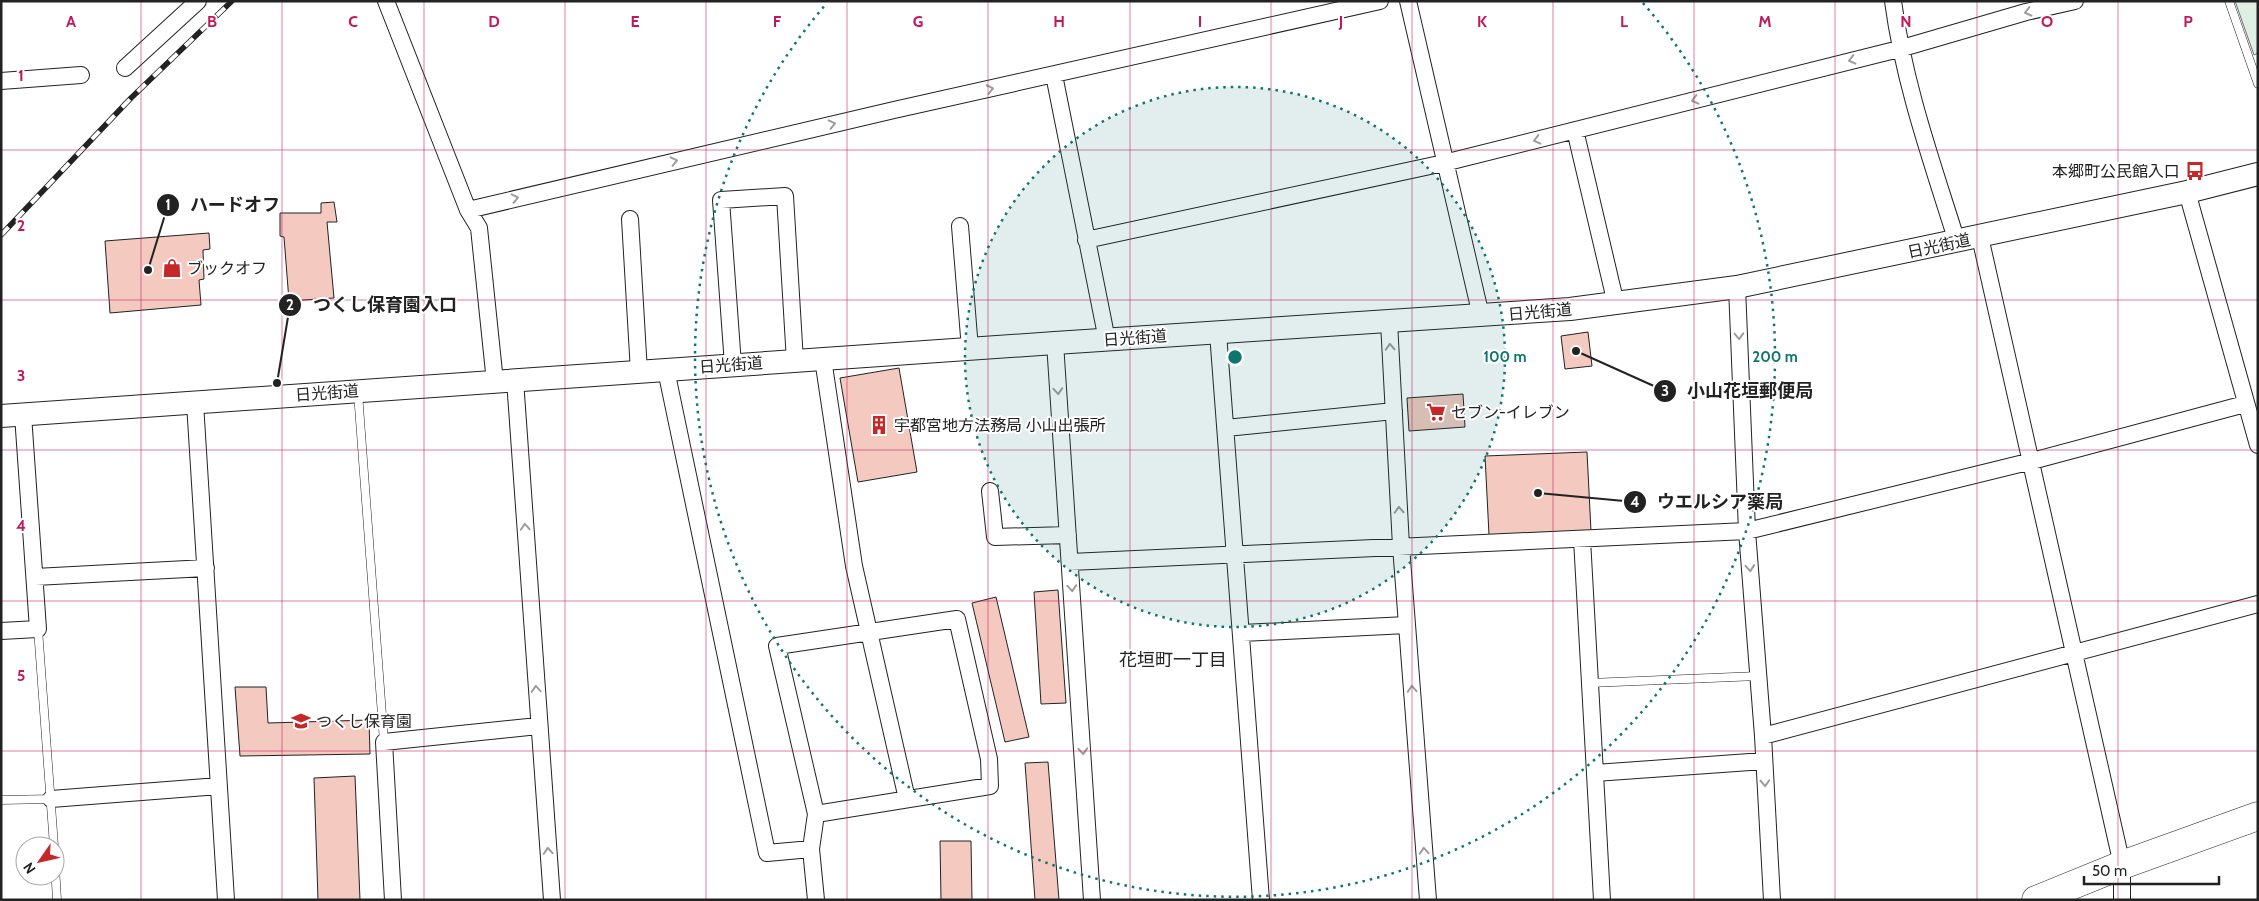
<svg xmlns="http://www.w3.org/2000/svg" width="2259" height="901" viewBox="0 0 2259 901" font-family="Cabin,'Noto Sans JP',sans-serif">
<rect width="100%" height="100%" fill="#fff"/>
<path fill="#e0efe3" stroke="#6f6f6f" d="M2235 1H2258V53L2254 55Z"/>
<path fill="#f3c9c0" stroke="#222" d="M334 202 337 222H327L334 298 289 301 284 237 280 236V213H321V203Z
M209 233 210 249 203 250 204 279 199 280 201 305 110 313 105 241Z
M1588 332 1592 366 1565 369 1561 336Z
M899 368 917 472 858 482 840 378Z
M1463 394 1465 427 1409 431 1407 398Z
M1587 452 1591 531 1489 535 1485 456Z
M1058 590 1066 703 1041 704 1034 592Z
M996 597 1029 737 1005 742 972 603Z
M235 687H266L268 723 369 720 370 754 240 756Z
M1048 762 1059 900H1035L1025 763Z
M355 776 360 900H318L314 778Z
M940 841H971L972 900H941Z"/>
<g fill="none" stroke-linecap="round" stroke-linejoin="round">
<g stroke="#222" stroke-width="9">
<path id="service" d="M2229 1 2258 84
M358 393 384 742
M38 629 54 846
M1590 683 1758 676
M1 800 51 799
M55 867 57 900"/>
</g>
<g stroke="#222" stroke-width="18">
<path id="minor" d="M386 1 468 210 479 228 495 382
M1408 1 1481 316
M1893 1C1904 84 1932 162 1957 242
M125 68 198 1
M1054 75 1107 340
M1 81 81 75
M1575 130 1616 304
M2187 192 2258 445
M468 210 894 110 1380 1
M630 219 639 372
M960 226 970 349
M1980 237 2122 865V900
M1086 240 1444 163 1899 49 2026 12 2075 1
M1737 287 1747 531 1763 736 1772 900
M1389 322 1401 546 1428 900
M1218 333 1261 900
M1055 343 1092 900
M823 359 854 566 907 799
M733 365 721 200 785 196 795 361
M666 370 767 853 811 849 816 900
M515 380 552 900
M195 403 226 900
M1226 428 1394 411
M990 491 995 537 1068 535
M1582 539 1602 900
M1070 562 1747 531 2032 461 2245 404
M35 577 206 568
M1 631 38 629 23 415
M1242 633 1407 625
M1763 736 2258 604
M1595 773 1764 761
M51 799 219 786
M811 849 816 814 777 646 957 619 989 759 990 786 816 814
M393 900 384 742 538 726"/>
</g>
<g stroke="#222" stroke-width="24">
<path id="secondary" d="M1 416 1055 343 1570 309 1737 287 2187 192 2258 174"/>
</g>
<g stroke="#222" stroke-width="29">
<path id="trunk" d="M2036 900 2122 865 2258 816"/>
</g>
<use href="#service" stroke="#fff" stroke-width="8"/>
<use href="#minor" stroke="#fff" stroke-width="16"/>
<use href="#secondary" stroke="#fff" stroke-width="22"/>
<use href="#trunk" stroke="#fff" stroke-width="28"/>
<g stroke="#222" stroke-width="5.5">
<path id="rail" d="M1 235 131 98 232 1"/>
</g>
<use href="#rail" stroke="#fff" stroke-width="4" stroke-dasharray="11" stroke-linecap="butt"/>
</g>
<defs><path id="oneway-chevron" d="M-2-3.5L2.5 0L-2 3.5" fill="none" stroke-width="1.6" stroke-linecap="round" stroke-linejoin="round" transform="scale(1.25)"/></defs>
<g stroke="#9c9c9c">
<use href="#oneway-chevron" transform="translate(2028 12) rotate(166)"/>
<use href="#oneway-chevron" transform="translate(1852 60) rotate(166)"/>
<use href="#oneway-chevron" transform="translate(990 89) rotate(-12)"/>
<use href="#oneway-chevron" transform="translate(1695 100) rotate(166)"/>
<use href="#oneway-chevron" transform="translate(832 124) rotate(-13)"/>
<use href="#oneway-chevron" transform="translate(1537 140) rotate(166)"/>
<use href="#oneway-chevron" transform="translate(674 161) rotate(-13)"/>
<use href="#oneway-chevron" transform="translate(515 198) rotate(-13)"/>
<use href="#oneway-chevron" transform="translate(1739 336) rotate(88)"/>
<use href="#oneway-chevron" transform="translate(1390 347) rotate(-93)"/>
<use href="#oneway-chevron" transform="translate(1058 391) rotate(86)"/>
<use href="#oneway-chevron" transform="translate(1399 510) rotate(-93)"/>
<use href="#oneway-chevron" transform="translate(525 527) rotate(-94)"/>
<use href="#oneway-chevron" transform="translate(1750 568) rotate(85)"/>
<use href="#oneway-chevron" transform="translate(1072 588) rotate(86)"/>
<use href="#oneway-chevron" transform="translate(536 689) rotate(-94)"/>
<use href="#oneway-chevron" transform="translate(1412 689) rotate(-94)"/>
<use href="#oneway-chevron" transform="translate(1083 751) rotate(86)"/>
<use href="#oneway-chevron" transform="translate(1765 783) rotate(87)"/>
<use href="#oneway-chevron" transform="translate(548 851) rotate(-94)"/>
<use href="#oneway-chevron" transform="translate(1424 851) rotate(-94)"/>
</g>
<path fill="none" stroke="#c2185b" stroke-width="1" stroke-opacity="0.55" d="M141 1V900M282 1V900M424 1V900M565 1V900M706 1V900M847 1V900M988 1V900M1130 1V900M1271 1V900M1412 1V900M1553 1V900M1694 1V900M1835 1V900M1977 1V900M2118 1V900M1 150H2258M1 300H2258M1 450H2258M1 601H2258M1 751H2258"/>
<circle cx="1235" cy="357" r="270" fill="#0f766e" fill-opacity=".12"/>
<g fill="none" stroke="#0f766e" stroke-width="2.5" stroke-dasharray="2.5 5">
<circle cx="1235" cy="357" r="270"/>
<path d="M1643 3A540 540 0 1 1 827 3"/>
</g>
<defs>
<g id="bus-bare" transform="scale(1.5)"><path d="M-5-6H5V4H4V6H2V4H-2V6H-4V4H-5ZM-3.5-4V0h7V-4ZM-3.5 1.2v1.5H-2V1.2ZM2 1.2v1.5H3.5V1.2Z" fill="#c62828" stroke="#fff" stroke-width="2.5" paint-order="stroke"/></g>
<g id="shop-bare" transform="scale(1.5)"><path d="M-5-2.5h2.3a2.7 3.5 0 0 1 5.4 0H5L5.5 6h-11ZM-1.5-2.5h3a1.5 2.3 0 0 0-3 0Z" fill="#c62828" stroke="#fff" stroke-width="2.5" paint-order="stroke"/></g>
<g id="supermarket-bare" transform="scale(1.5)"><path d="M-6-5.5h2.5l.6 2H6L4.5 2H-2.5L-4.4-4H-6ZM-1.5 3.2a1.3 1.3 0 1 0 .1 0ZM3 3.2a1.3 1.3 0 1 0 .1 0Z" fill="#c62828" stroke="#fff" stroke-width="2.5" paint-order="stroke"/></g>
<g id="building-bare" transform="scale(1.5)"><path d="M-4-6H4V6H1V3H-1V6H-4ZM-2.5-4.3h1.7v1.8h-1.7ZM.8-4.3h1.7v1.8H.8ZM-2.5-1h1.7V.8h-1.7ZM.8-1h1.7V.8H.8Z" fill="#c62828" stroke="#fff" stroke-width="2.5" paint-order="stroke"/></g>
<g id="school-bare" transform="scale(1.5)"><path d="M0-5L7-2L0 1L-7-2ZM-4 1L0 2.5L4 1V4Q0 6-4 4Z" fill="#c62828" stroke="#fff" stroke-width="2.5" paint-order="stroke"/></g>
</defs>
<g fill-rule="evenodd">
<use href="#bus-bare" x="2195" y="171"/>
<use href="#shop-bare" x="172" y="268"/>
<use href="#supermarket-bare" x="1436" y="412"/>
<use href="#building-bare" x="879" y="425"/>
<use href="#school-bare" x="301" y="721"/>
</g>
<g text-anchor="middle" dominant-baseline="central" stroke-width="4" stroke-linejoin="round" paint-order="stroke">
<g font-size="16" fill="#222" stroke="#fff" text-anchor="start">
<text x="2180" y="171" text-anchor="end">本郷町公民館入口</text>
<text x="187" y="268">ブックオフ</text>
<text x="1451" y="412">セブン-イレブン</text>
<text x="894" y="425">宇都宮地方法務局 小山出張所</text>
<text x="316" y="721">つくし保育園</text>
</g>
<g font-size="16" fill="#222" stroke="#fff">
<text transform="translate(1939 246) rotate(-12)">日光街道</text>
<text transform="translate(1540 312) rotate(-5)">日光街道</text>
<text transform="translate(1135 338) rotate(-4)">日光街道</text>
<text transform="translate(731 365) rotate(-4)">日光街道</text>
<text transform="translate(327 393) rotate(-4)">日光街道</text>
</g>
<g font-size="18" fill="#222" stroke="#fff">
<text x="1173" y="660">花垣町一丁目</text>
</g>
</g>
<g font-size="16" text-anchor="middle" font-weight="bold" fill="#c2185b" stroke="#fff" stroke-width="4" stroke-linejoin="round" paint-order="stroke">
<text x="71" y="27">A</text>
<text x="212" y="27">B</text>
<text x="353" y="27">C</text>
<text x="494" y="27">D</text>
<text x="635" y="27">E</text>
<text x="777" y="27">F</text>
<text x="918" y="27">G</text>
<text x="1059" y="27">H</text>
<text x="1200" y="27">I</text>
<text x="1341" y="27">J</text>
<text x="1482" y="27">K</text>
<text x="1624" y="27">L</text>
<text x="1765" y="27">M</text>
<text x="1906" y="27">N</text>
<text x="2047" y="27">O</text>
<text x="2188" y="27">P</text>
<text x="21" y="81">1</text>
<text x="21" y="231">2</text>
<text x="21" y="381">3</text>
<text x="21" y="531">4</text>
<text x="21" y="681">5</text>
</g>
<circle cx="1235" cy="357" r="8" fill="#0f766e" stroke="#fff" stroke-width="2.5"/>
<g font-size="15" text-anchor="middle" font-weight="bold" fill="#0f766e" stroke="#fff" stroke-width="4" stroke-linejoin="round" paint-order="stroke">
<text x="1505" y="362">100 m</text>
<text x="1775" y="362">200 m</text>
</g>
<path fill="none" stroke="#222" stroke-width="2" d="M148 270L168 205M277 383L290 305M1576 351L1665 391M1538 493L1635 502"/>
<g fill="#222" stroke="#fff" stroke-width="2">
<circle cx="148" cy="270" r="5"/>
<circle cx="277" cy="383" r="5"/>
<circle cx="1576" cy="351" r="5"/>
<circle cx="1538" cy="493" r="5"/>
<circle cx="168" cy="205" r="12"/>
<circle cx="290" cy="305" r="12"/>
<circle cx="1665" cy="391" r="12"/>
<circle cx="1635" cy="502" r="12"/>
</g>
<g font-size="15" text-anchor="middle" font-weight="bold" fill="#fff">
<text x="168" y="210">1</text>
<text x="290" y="310">2</text>
<text x="1665" y="396">3</text>
<text x="1635" y="507">4</text>
</g>
<g font-size="18" text-anchor="middle" font-weight="bold" fill="#222" stroke="#fff" stroke-width="4" stroke-linejoin="round" paint-order="stroke">
<text x="235" y="211">ハードオフ</text>
<text x="385" y="311">つくし保育園入口</text>
<text x="1750" y="397">小山花垣郵便局</text>
<text x="1720" y="508">ウエルシア薬局</text>
</g>
<rect width="2259" height="901" fill="none" stroke="#222222" stroke-width="5"/>
<g transform="translate(40 861) rotate(236)"><circle r="24" fill="#ffffff" stroke="#a7a7a7"/>
<path d="M0-4L9 19L0 12L-9 19Z" fill="#c62828"/>
<text y="-8" font-size="14" font-weight="bold" text-anchor="middle" fill="#222222">N</text>
</g>
<path d="M2084 876v8h135v-8" fill="none" stroke="#222222" stroke-width="2.5"/>
<text x="2092" y="876" font-size="15" fill="#222222" stroke="#ffffff" stroke-width="4" paint-order="stroke">50 m</text>
</svg>
